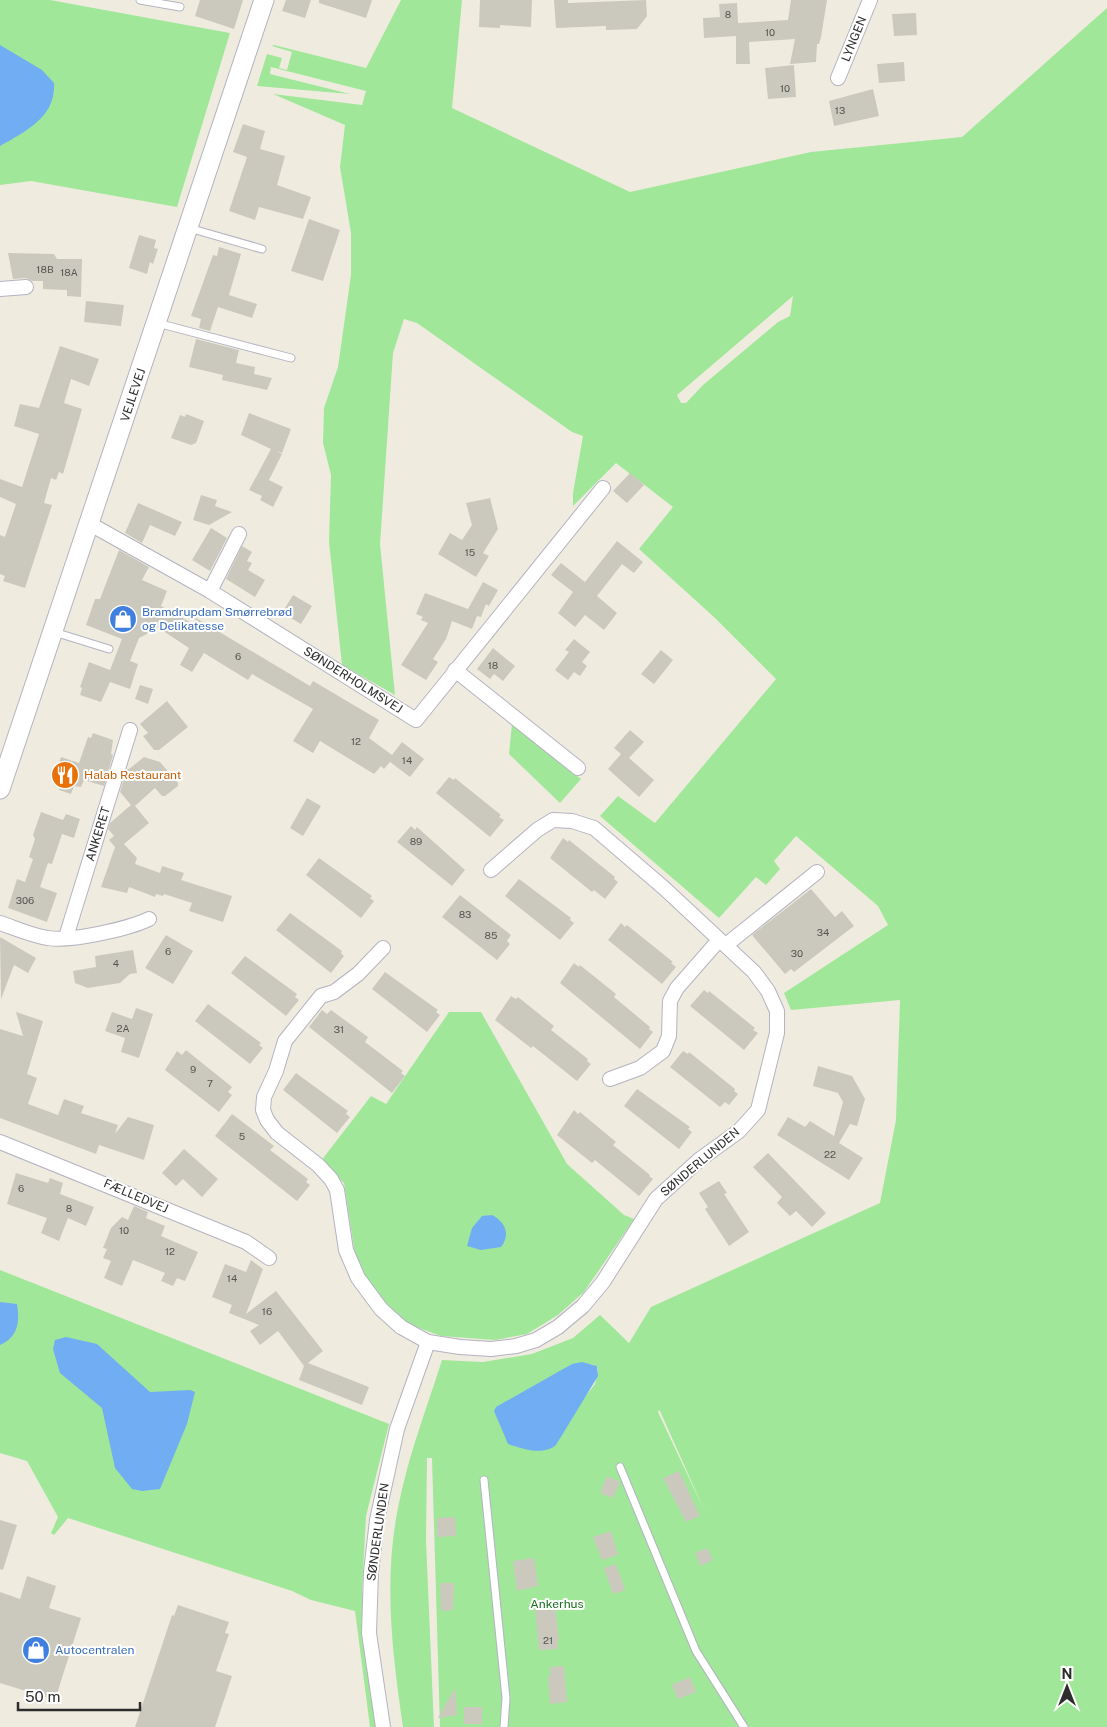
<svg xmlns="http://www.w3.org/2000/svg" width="1107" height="1727" viewBox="0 0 1107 1727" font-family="'Public Sans',sans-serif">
<rect width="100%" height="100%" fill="#efecdf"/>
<path fill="#a0e79a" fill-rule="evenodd" d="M0 0H50L230 33 177 207 31 181 0 185Z
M401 0H462L452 108 630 192 811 152 962 137 1107 8V1727H440L432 1458H427L426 1541 434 1727H403C392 1653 383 1577 399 1503 409 1454 427 1407 442 1360L483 1362 532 1354 573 1338 600 1315 629 1343 651 1307 880 1203 896 1120 900 1000 791 1010 784 993 888 925 878 906 796 836 774 861 780 869 766 885 756 877 719 918 600 816 618 796 655 823 776 679 715 618 639 549 673 507 616 463 573 506V493L583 436 572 432 417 323 404 319 393 353 380 544 395 695 342 665 329 542 331 475 323 443 324 408 338 367 351 275V233L340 167 345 125 273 94 362 105 366 91 271 67 270 74 350 94 257 86 267 54 282 58 279 68 287 70 292 52 272 46 274 45 366 68ZM793 296 790 316 778 322 703 385 686 403H681L677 395ZM572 1364H591L597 1366 598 1370 595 1384 580 1403 556 1445 552 1377ZM659 1410 660 1411 705 1512 658 1412Z
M512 724 581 779 560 803 509 754Z
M449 1012H481L567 1164 624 1215 634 1219 584 1292 558 1315 527 1334 495 1340 441 1336 408 1324 380 1297 357 1267 344 1183 321 1161 371 1096 386 1104Z
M0 1270 389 1424 366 1516 362 1592 377 1727H370L355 1611 311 1600 292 1591 68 1518 54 1535 51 1533 58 1517 27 1461 0 1453Z"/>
<path fill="#70adf3" d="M0 45 42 70 54 83C56 117 26 131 0 146Z
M492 1215C505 1222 511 1234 501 1247L481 1250 467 1246 472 1228 482 1216Z
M0 1302 17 1304C20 1322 18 1337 0 1345Z
M66 1337 97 1344 150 1392 190 1390 195 1392 187 1424 160 1489 142 1491 132 1489 115 1468 102 1408 60 1373 53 1349 55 1340Z
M582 1362 597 1366 598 1376 556 1445C543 1456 523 1449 508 1444L494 1411 496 1407 572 1364Z"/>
<path fill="#cbc9bd" d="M200 0H243L234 29 195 16Z
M286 0H311L305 18 282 11Z
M319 0H372L366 18 319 3Z
M480 0H532L531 27 500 25V28L479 27Z
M554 0H568V3L646 0 647 16 637 29 606 30V26L556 28Z
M791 0H827L821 37 819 44H817L816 62 790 64 795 39 749 42 750 64H736V36L704 38 703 18 720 17 719 4 737 3 738 23 788 20Z
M916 13 917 35 894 36 892 14Z
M904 62 905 81 879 83 877 64Z
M794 65 796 97 768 99 765 68Z
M873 89 879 116 834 126 829 101Z
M243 124 265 131 260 149 285 156 277 185 311 197 303 219 259 207 255 220 229 211 247 157 233 152Z
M309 219 340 230 323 281 291 271Z
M139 235 156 240 154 248 158 249 153 264 150 262 147 274 129 268Z
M219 247 241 254 229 295 257 304 252 318 218 307 210 331 199 328 201 319 191 316 213 255 217 256Z
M8 253 54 254 57 259H82L81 297 67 296V290L43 289V281H32L26 278 13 279Z
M86 301 124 305 121 326 84 322Z
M196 339 239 350 236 363 255 367 254 374 272 378 267 390 222 380 223 375 189 367Z
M60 346 99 359 89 386 71 379 64 403 82 409 63 474 59 472 56 480 51 478 44 503 52 505 25 588 3 581 5 576 0 574V535L5 537 16 504 0 497V479L22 487 39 434 14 426 20 404 39 408Z
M249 413 291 429 282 453 276 451 282 454 269 480 283 487 273 507 260 500 262 496 249 490 271 449 241 435Z
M186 414 204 421 196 443 191 445 171 438 180 415 185 417Z
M630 473 644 485 627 503 613 491Z
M201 495 217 500 215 506 232 512 209 525 193 520Z
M490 498 498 529 483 553 489 556 476 577 438 554 450 533 462 540 472 525 466 503Z
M138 503 182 522 175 536 150 525 142 543 125 533Z
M211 528 227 538 210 571 192 560Z
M617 541 643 562 634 573 622 564 597 596 617 613 604 630 585 615 575 627 558 613 573 592 551 575 561 563 585 582Z
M242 546 252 552 247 561 252 563 248 570 265 580 255 597 226 579Z
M119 550 149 567 142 580 167 591 161 606 193 624 196 618 310 686 313 681 379 720 369 738 392 755 402 742 424 759 410 777 390 762 384 769 381 766 374 774 320 741 313 753 293 741 313 709 252 674 248 680 204 653 192 672 180 665 189 648 151 623 147 634 139 638 130 661 138 664 130 689 110 682 101 702 80 695 82 688 80 687 89 662 110 670 122 639 86 625 95 599H100Z
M483 582 498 590 489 606 486 604 481 617 477 616 472 629 452 621 446 639 433 659 438 662 426 680 401 665 428 623 421 620 423 617 416 614 425 593 468 609Z
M293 595 312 606 301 624 282 613Z
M574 639 590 652 582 662 587 666 580 676 574 672 568 680 555 670 569 652 565 650Z
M493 648 515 666 503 681 494 674 490 679 477 669Z
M661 650 673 660 654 684 641 674Z
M140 685 153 689 148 704 135 699Z
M167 701 188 727 159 750H154L143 736 148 733 140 724Z
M630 730 644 742 629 758 654 780 639 797 608 769 621 754 614 748Z
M93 733 113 740 111 754 113 755 104 786 84 780 81 787 74 786 71 794 59 790 62 782 53 779 61 757 79 763 88 737 91 738Z
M144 757 160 762 178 783V786L165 796H162L155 788 135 806 149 823 124 844 137 858 135 864 160 873 162 866 184 873 181 880 232 896 223 922 189 911 192 903 164 894 163 896 156 894 155 897 129 887 127 893 101 887 115 847 109 840 114 836 108 829 110 823 131 805 120 792 127 769H129Z
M449 777 454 780 455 778 501 815 499 817 504 820 490 837 436 793Z
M307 798 321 806 303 836 290 828Z
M41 812 63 820 66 814 80 819 74 838 62 834 52 864 48 863 40 887 57 893 47 922 8 908 17 879 25 882 33 859 29 857 35 839 33 835Z
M411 826 415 830 417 827 465 870 452 886 397 842Z
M563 838 568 842 569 840 615 877 614 879 618 882 605 899 594 890 592 892 550 858Z
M319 858 372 896 370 898 374 901 361 918 306 875Z
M519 879 571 918 570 920 574 923 560 940 505 896Z
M811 889 835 917 842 911 854 926 794 972 791 969 785 974 752 935Z
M460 895 511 935 507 941 510 944 497 960 442 917Z
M290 913 342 951 341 953 344 956 331 973 276 930Z
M621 923 625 927 627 925 673 962 671 963 676 967 662 984 608 940Z
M166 935 193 951 173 984 145 968Z
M0 937 36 958 28 973 14 965 1 999Z
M133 950 137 973 130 974 120 983 88 988 75 983 73 971 96 967 95 956Z
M245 956 297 994 295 997 299 1000 286 1016 231 973Z
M574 963 579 967 580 965 616 994 614 997 650 1027 649 1029 653 1032 640 1049 560 983Z
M385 972 438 1010 436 1012 440 1015 427 1032 372 989Z
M704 990 708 993 709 991 755 1028 753 1030 758 1033 744 1050 690 1006Z
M511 996 516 999 518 997 554 1026 551 1030 588 1059 587 1061 591 1064 577 1081 533 1046 531 1048 495 1020Z
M208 1004 261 1043 259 1045 263 1048 250 1064 195 1021Z
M136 1008 153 1014 139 1058 121 1052 125 1038 105 1031 112 1012 132 1019Z
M322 1010 327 1014 331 1010 368 1037 365 1042 403 1071 401 1073 405 1076 392 1093 309 1027Z
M16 1012 43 1021 27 1074 37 1078 28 1104 58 1115 64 1099 84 1106 81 1113 118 1125 115 1134 128 1117 154 1125 144 1160 99 1145 96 1154 0 1118V1029L23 1036Z
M186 1050 232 1087 228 1092 232 1095 219 1112 165 1070 177 1051 182 1055Z
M683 1051 688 1054 689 1052 735 1089 734 1091 738 1094 729 1105 725 1102 720 1107 670 1067Z
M818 1066 852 1076 865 1099 857 1126 850 1124 839 1143 863 1158 849 1180 777 1135 788 1117 805 1127 810 1121 834 1136 843 1102 838 1093 813 1086Z
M296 1073 348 1111 346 1114 350 1117 337 1133 283 1090Z
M637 1089 690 1127 688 1129 692 1132 679 1149 624 1106Z
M574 1110 578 1114 580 1112 616 1142 613 1145 650 1175 649 1176 653 1179 639 1196 595 1160 592 1163 557 1135Z
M232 1114 274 1146 270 1150 308 1179 306 1182 310 1185 297 1201 215 1136Z
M184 1149 218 1179 202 1197 183 1179 176 1186 162 1173Z
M768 1153 826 1213 812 1227 796 1211 790 1216 777 1203 782 1197 753 1167Z
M16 1173 48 1183 50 1178 63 1183 60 1194 94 1207 86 1226 68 1218 59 1241 41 1233 47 1218 7 1204Z
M719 1181 727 1193 724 1194 749 1232 729 1246 705 1209 708 1207 699 1193Z
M134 1206 148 1212 146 1218 165 1226 161 1236 198 1252 185 1281 177 1278 173 1286 161 1281 165 1273 133 1260 122 1286 104 1278 111 1261 103 1258 107 1249 103 1248 111 1228 122 1217 128 1220Z
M251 1260 263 1269 246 1314 276 1291 323 1351 308 1363 369 1387 362 1405 299 1380 304 1366 278 1331 260 1345 250 1331 259 1325 229 1313 232 1305 212 1297 225 1264 246 1272Z
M679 1471 700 1516 686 1522 663 1478Z
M607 1476 620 1482 613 1498 600 1493Z
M455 1517 456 1536 437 1537V1518Z
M0 1520 17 1525 3 1570 0 1569Z
M611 1531 618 1555 602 1560 593 1537Z
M707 1548 713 1560 701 1566 695 1553Z
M534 1558 538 1586 517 1591 513 1561Z
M616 1564 625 1590 613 1594 604 1568Z
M27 1576 56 1586 49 1608 81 1618 55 1700 0 1683V1592L20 1599Z
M440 1583H454L453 1610 441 1611Z
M178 1605 229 1622 225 1633 229 1634 216 1671 232 1676 215 1727H135L172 1615 174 1616Z
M535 1608H555L559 1640 557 1641 558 1649 539 1650Z
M564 1666 567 1702 550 1704 548 1676H550V1667Z
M690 1677 696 1692 678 1699 672 1685Z
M455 1688 457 1715 438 1718Z
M464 1707H482V1724H464Z"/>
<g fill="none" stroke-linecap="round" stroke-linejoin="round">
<g stroke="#b4b3c1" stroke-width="9">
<path id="lane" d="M140 0 180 7
M189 228 262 249
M157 323 291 358
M54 632 109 649
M620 1467 696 1651 744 1727
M484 1480 506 1698 504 1727"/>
</g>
<g stroke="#b4b3c1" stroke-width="16">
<path id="street" d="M838 78 870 0
M0 289 26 287
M90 524 210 591 416 720 603 488
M210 591 239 534
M455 670 578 768
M0 923C15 928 32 936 48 938 70 942 128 929 149 919
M66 937 130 730
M726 945 817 872
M383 948 358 974 334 992 321 996 285 1041 276 1071 264 1097 263 1110 267 1120 277 1133 318 1165 331 1179 337 1190 346 1250 358 1278 381 1309 401 1327 428 1342 460 1347 491 1349 516 1346 536 1340 558 1327 583 1306 603 1282 656 1199 699 1160 739 1131 758 1110 777 1033V1011L768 991 754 972 664 888 594 828 572 821 553 820 537 830 491 870
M610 1079 640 1068 663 1051 669 1036 670 1001 677 988 719 940
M0 1142 246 1242 269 1258
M383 1727 369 1633 371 1572 377 1520 397 1429 428 1342"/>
</g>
<g stroke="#b4b3c1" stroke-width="21">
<path id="secondary" d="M0 789 264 0"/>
</g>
<use href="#lane" stroke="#fff" stroke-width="7"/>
<use href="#street" stroke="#fff" stroke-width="14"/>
<use href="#secondary" stroke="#fff" stroke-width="19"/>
</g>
<defs>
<g id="shop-disc" transform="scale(1.4375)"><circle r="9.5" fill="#3f7fe0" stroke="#fff"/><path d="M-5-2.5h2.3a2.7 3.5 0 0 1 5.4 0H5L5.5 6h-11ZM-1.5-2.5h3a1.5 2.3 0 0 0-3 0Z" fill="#fff"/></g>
<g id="restaurant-disc" transform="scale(1.4375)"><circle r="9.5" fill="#e8710a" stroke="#fff"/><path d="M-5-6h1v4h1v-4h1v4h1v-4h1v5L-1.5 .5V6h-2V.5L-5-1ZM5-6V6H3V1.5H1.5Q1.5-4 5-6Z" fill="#fff"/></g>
</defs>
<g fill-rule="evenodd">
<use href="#shop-disc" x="123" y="619"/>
<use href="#restaurant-disc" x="65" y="775"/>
<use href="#shop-disc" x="36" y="1650"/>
</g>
<g text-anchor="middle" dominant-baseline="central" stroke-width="4" stroke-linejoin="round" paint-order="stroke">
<g font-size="10" fill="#545451">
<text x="728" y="14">8</text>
<text x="770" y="32">10</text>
<text x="785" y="88">10</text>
<text x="840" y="110">13</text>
<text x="45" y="269">18B</text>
<text x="69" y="272">18A</text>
<text x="470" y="552">15</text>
<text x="238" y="656">6</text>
<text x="493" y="665">18</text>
<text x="356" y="741">12</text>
<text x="407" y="760">14</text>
<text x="416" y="841">89</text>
<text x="25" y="900">306</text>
<text x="465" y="914">83</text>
<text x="823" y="932">34</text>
<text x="491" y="935">85</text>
<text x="168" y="951">6</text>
<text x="797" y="953">30</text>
<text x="116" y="963">4</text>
<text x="123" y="1028">2A</text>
<text x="339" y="1029">31</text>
<text x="193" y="1069">9</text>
<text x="210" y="1083">7</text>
<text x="242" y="1136">5</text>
<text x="830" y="1154">22</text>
<text x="21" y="1188">6</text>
<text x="69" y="1208">8</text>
<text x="124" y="1230">10</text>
<text x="170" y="1251">12</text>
<text x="232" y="1278">14</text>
<text x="267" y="1311">16</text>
<text x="548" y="1640">21</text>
</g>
<g font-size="12" fill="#2d2d2d" stroke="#fff">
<text transform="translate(854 39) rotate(-68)">LYNGEN</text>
<text transform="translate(133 395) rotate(-72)">VEJLEVEJ</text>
<text transform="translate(353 680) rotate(32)">SØNDERHOLMSVEJ</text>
<text transform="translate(98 834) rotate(-73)">ANKERET</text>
<text transform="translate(700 1162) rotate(-40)">SØNDERLUNDEN</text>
<text transform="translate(136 1196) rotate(23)">FÆLLEDVEJ</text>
<text transform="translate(378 1532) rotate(-82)">SØNDERLUNDEN</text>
</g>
<g font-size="12" fill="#366cbe" stroke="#fff" text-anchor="start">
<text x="142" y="612">Bramdrupdam Smørrebrød<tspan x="142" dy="14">og Delikatesse</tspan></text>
<text x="55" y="1650">Autocentralen</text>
</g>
<g font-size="12" fill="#c56008" stroke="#fff" text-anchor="start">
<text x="84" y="775">Halab Restaurant</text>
</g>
<g font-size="12" fill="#186f1d" stroke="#fff">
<text x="557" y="1604">Ankerhus</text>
</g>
</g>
<g transform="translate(1067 1687)" stroke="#ffffff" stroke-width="4" paint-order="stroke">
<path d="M0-4L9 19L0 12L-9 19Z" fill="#2d2d2d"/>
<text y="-8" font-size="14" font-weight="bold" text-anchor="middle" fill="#2d2d2d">N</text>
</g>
<path d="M18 1702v8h122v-8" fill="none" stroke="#2d2d2d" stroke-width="2.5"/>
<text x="25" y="1702" font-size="15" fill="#2d2d2d" stroke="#ffffff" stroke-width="4" paint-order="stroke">50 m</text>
</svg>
